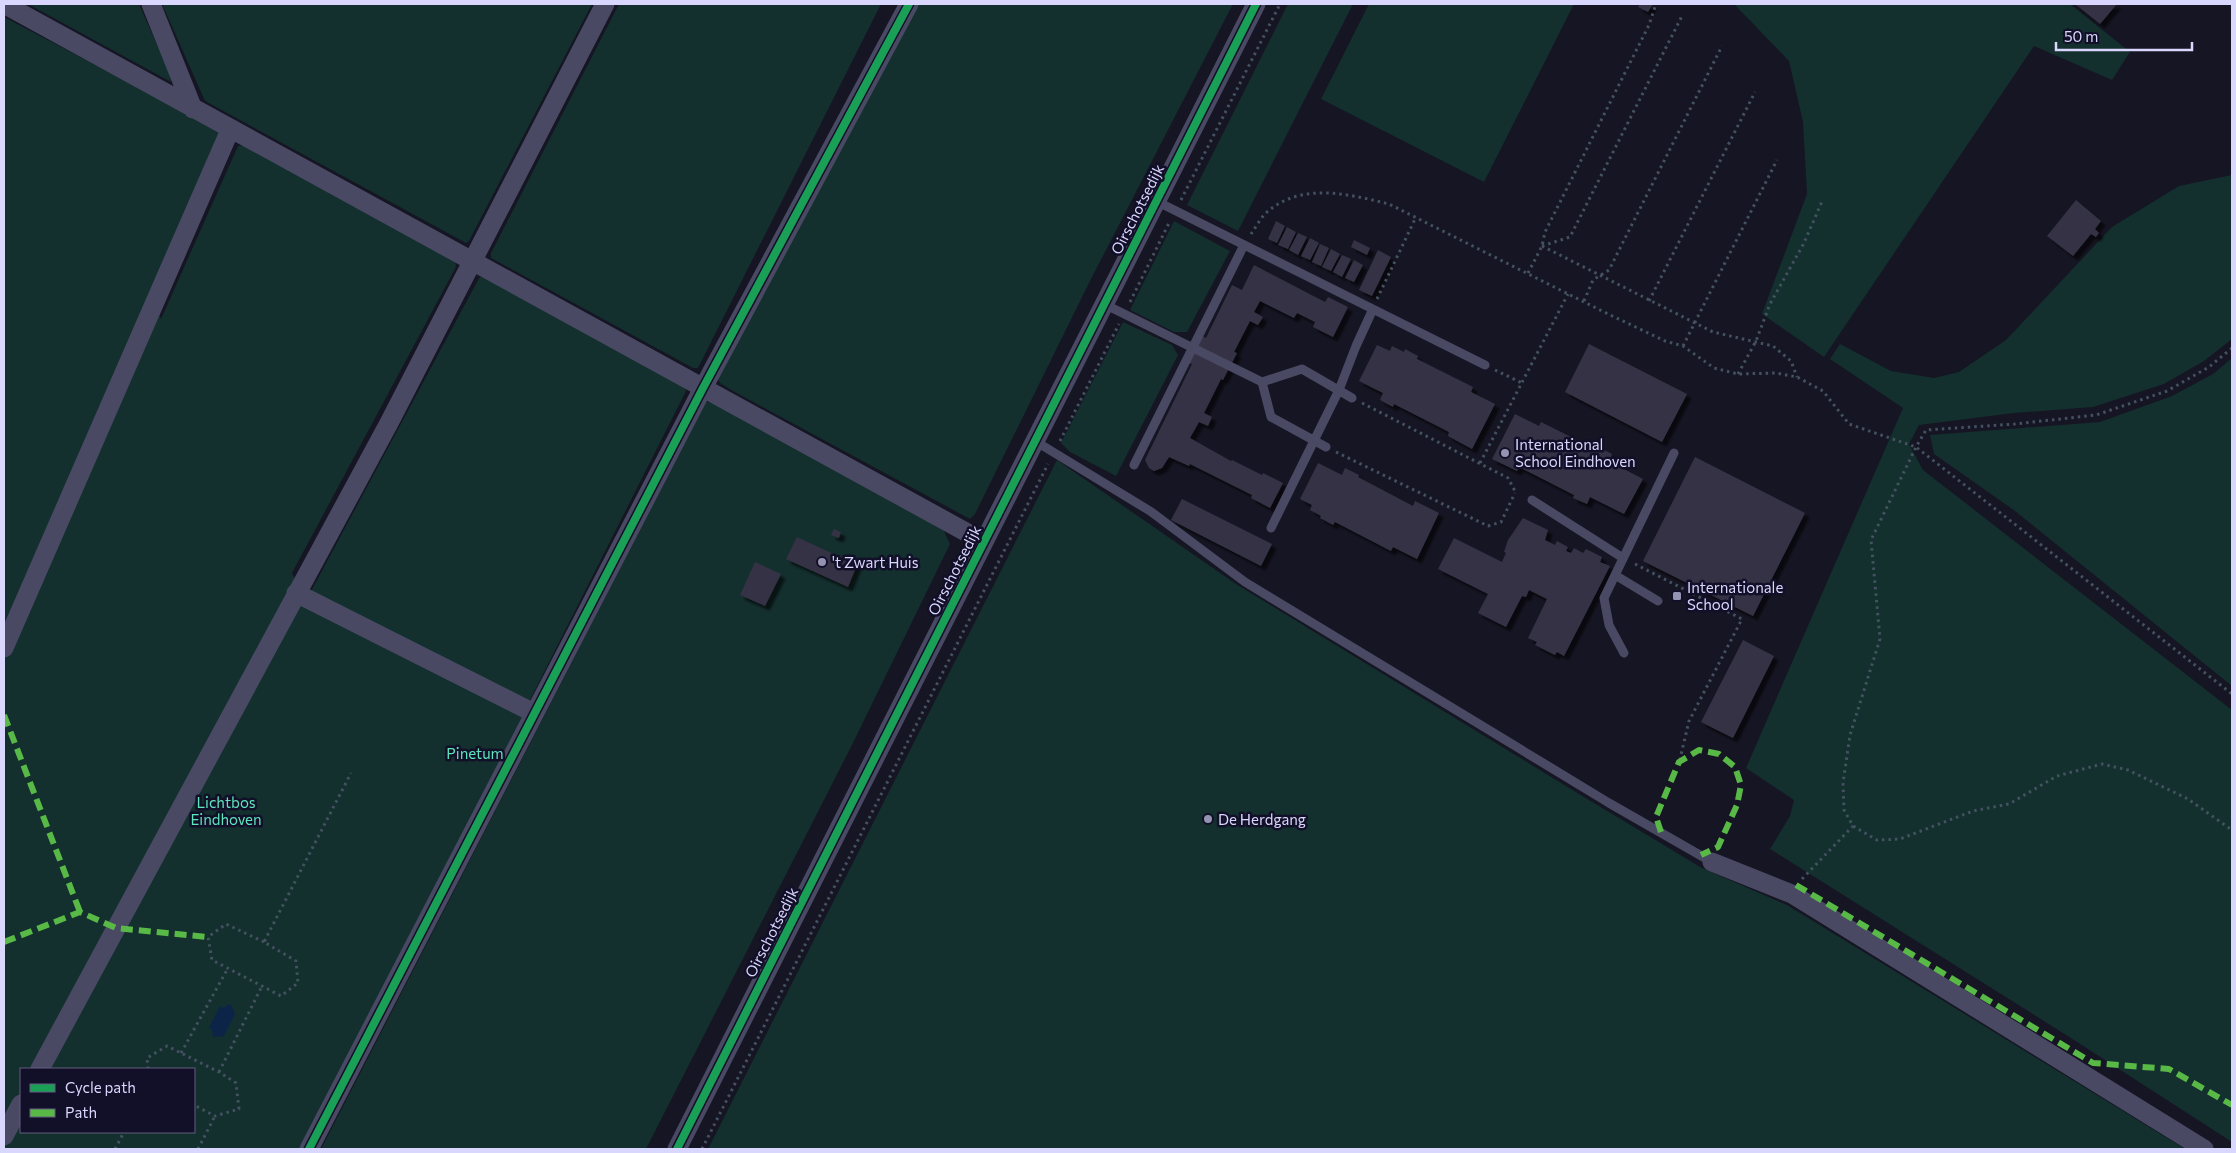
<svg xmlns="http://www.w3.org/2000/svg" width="2236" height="1153" viewBox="0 0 2236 1153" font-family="Commissioner,sans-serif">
<defs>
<filter id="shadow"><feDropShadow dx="4.5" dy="4.5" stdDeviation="1" flood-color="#0009"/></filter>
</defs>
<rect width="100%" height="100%" fill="#161523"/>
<path fill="#132f2e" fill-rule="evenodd" d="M28 4H139L170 74 171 82Z
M162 4H592L469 241 466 243 205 101Z
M619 4H881L698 368H693L491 258V253Z
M916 4H1233L1089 283 975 514 970 519 733 391 720 383 718 379Z
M1288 4H1353L1238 231 1187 205Z
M1369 4H1574L1484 182 1321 99Z
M1734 4H2070L2130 52 2112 80 2034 46 1824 357 1762 314 1807 194 1803 122 1789 61Z
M4 14 6 18 219 130V138L150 296 161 319 238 146 244 145 455 258 456 267 292 573 307 602 526 717 300 1149H4ZM21 1069H194V1132H21Z
M2232 175V339L2204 361 2164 384 2093 407 2014 413 1919 425 1909 444 1923 470 2232 710V1142L2074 1040 1770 849 1790 816 1794 800 1746 768 1903 408 1830 359 1840 344 1891 371 1934 378 1959 372 2006 340 2112 227 2179 186Z
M1174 221 1230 251 1187 332H1174L1130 310Z
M485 276 685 388 686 391 529 702 310 593 477 282 480 277Z
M1123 322 1172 345 1178 355 1116 476 1070 452 1061 443Z
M2232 358V686L2015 511 1934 454 1930 435 2100 422 2172 396 2213 374Z
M706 402 716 403 930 522 944 531 950 544 851 747 646 1149H321Z
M1057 460 1236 584 1579 794 1702 868 1787 905 2185 1149H708Z"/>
<path fill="#0b2448" d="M230 1004 235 1014 224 1036 213 1037 212 1029 209 1028 220 1006 223 1008Z"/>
<path fill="#343345" filter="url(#shadow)" d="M1640 4H1653L1648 12 1638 7Z
M2075 4H2117L2100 24Z
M2076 200 2101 221 2095 229 2099 233 2096 237 2091 234 2073 256 2047 236Z
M1276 221 1285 226 1277 243 1268 239Z
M1287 227 1296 232 1288 249 1278 245Z
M1298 233 1307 237 1298 255 1289 250Z
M1310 238 1319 243 1310 260 1301 256Z
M1354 240 1370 248 1367 255 1351 247Z
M1320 244 1329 248 1321 266 1312 262Z
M1331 249 1340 254 1331 271 1322 267Z
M1378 250 1391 257 1372 296 1359 290Z
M1342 255 1351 259 1342 277 1333 272Z
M1354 260 1363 265 1354 282 1345 278Z
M1254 265 1325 302 1328 297 1348 307 1333 337 1313 327 1315 322 1297 313 1294 318 1260 301 1254 312 1263 317 1258 325 1250 321 1234 352 1237 353 1223 380 1221 379 1204 413 1212 417 1208 426 1199 422 1190 438 1231 461 1232 460 1262 475 1263 473 1283 483 1270 508 1251 498 1252 495 1190 464 1189 466 1169 457 1162 468 1154 471 1149 468 1145 460 1192 364 1189 363 1202 336 1206 338 1232 285 1242 290Z
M1589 344 1687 394 1662 442 1565 392Z
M1377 345 1390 351 1392 346 1404 352 1405 349 1418 356 1417 359 1473 387 1471 392 1495 404 1472 449 1448 436 1449 432 1394 404 1393 407 1380 400 1383 393 1359 381Z
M1515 414 1539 426 1541 422 1597 450 1598 447 1612 454 1611 457 1622 463 1620 467 1643 479 1624 514 1590 497 1587 504 1573 498 1574 495 1519 467 1517 471 1492 459Z
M1695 457 1805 513 1753 616 1643 561Z
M1318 463 1342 475 1345 468 1359 475 1358 477 1413 506 1415 501 1439 513 1417 559 1393 547 1391 551 1335 522 1333 525 1320 518 1321 516 1310 510 1312 505 1300 499Z
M1182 499 1272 544 1261 566 1171 520Z
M1523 518 1548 530 1545 540 1555 545 1557 541 1568 547 1566 551 1571 553 1574 548 1583 553 1586 549 1602 557 1600 562 1610 566 1564 656 1557 652 1555 655 1535 645 1537 642 1528 638 1547 599 1529 590 1526 597 1522 596 1506 627 1478 613 1488 594 1438 569 1454 538 1502 562 1506 553 1504 552 1508 540Z
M834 529 841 532 839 538 831 535Z
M797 537 857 565 848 587 786 559Z
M755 562 781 574 765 606 740 595Z
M1743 640 1774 656 1733 738 1701 722Z"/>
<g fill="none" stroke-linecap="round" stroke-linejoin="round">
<path stroke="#435160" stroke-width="3" stroke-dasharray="2.5 4" stroke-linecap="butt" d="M1181 200 1280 4
M1251 234C1256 227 1261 217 1267 212 1302 182 1348 194 1389 204L1604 312 1665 341 1683 346 1714 368 1738 374 1776 373 1797 377 1823 391 1849 424 1916 447 2232 694
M1542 246 1713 332 1773 346 1791 361 1797 377
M1542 246 1570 237 1683 14
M1528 273 1542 246 1545 232 1649 25 1656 4
M1377 299 1416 217
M1584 301 1593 280 1609 270 1722 46
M1649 301 1755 92
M1130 302 1170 221
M1683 346 1777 160
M2232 348 2209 367 2167 391 2096 415 2015 424 1926 430 1916 447 1871 540 1880 639 1850 735 1843 783 1844 810 1853 826 1877 840 1900 839 1973 811 2009 804 2057 776 2102 764 2128 770 2188 799 2232 830
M1495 370 1522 383
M1738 374 1756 341 1770 304 1804 243 1823 199
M1362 403 1508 478 1516 493
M1060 441 1119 324
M1336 452 1488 526 1501 522 1515 493
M1480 463 1568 294
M1635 564 1742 619 1689 721 1680 759
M1802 879 1853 826
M264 942 226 924 208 937 212 960 281 996 298 983 296 961 264 942 351 773
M181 1053 228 968
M148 1069 147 1058 167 1046 219 1072 236 1083 239 1109 215 1116 194 1105
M219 1072 262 986
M115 1149 124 1132
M198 1149 215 1116
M702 1149 1048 464"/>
<path stroke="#494964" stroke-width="9" d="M1156 201 1485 365
M1104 304 1262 382 1302 369 1352 398
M1262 382 1271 417 1326 447
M1035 441 1150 511 1245 582 1609 803 1712 862
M1134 465 1244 245
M1532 500 1623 558
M1271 528 1339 390 1356 346 1373 309
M1615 575 1658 601
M1624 653 1609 625 1604 598 1674 453"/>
<path stroke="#494964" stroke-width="19" d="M4 4 984 542
M151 4 193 109
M296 593 534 713
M4 648 230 130
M1712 862 1792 894 2204 1149
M40 1069 389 423 605 4
M4 1136 21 1104
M309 1149 703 388 909 4
M677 1149 1256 4"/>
<path stroke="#58b947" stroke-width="6" stroke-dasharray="12 6" stroke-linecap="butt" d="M4 715 80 912
M1661 832 1656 817 1679 762 1699 750 1719 754 1735 767 1741 785 1737 805 1718 847 1701 855
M1796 885 2093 1063 2169 1069 2232 1105
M4 942 80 912 116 928 208 937"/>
<g stroke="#120f29" stroke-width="11">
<path id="cycleway" d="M309 1149 703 388 909 4
M677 1149 1256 4"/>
</g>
<use href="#cycleway" stroke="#1a9f57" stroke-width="8"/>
</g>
<g fill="#9593b2" stroke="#120f29" stroke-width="2">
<circle cx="1505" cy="453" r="5"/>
<circle cx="822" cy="562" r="5"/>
<rect x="1672" y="591" width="10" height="10" rx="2.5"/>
<circle cx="1208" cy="819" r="5"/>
</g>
<g text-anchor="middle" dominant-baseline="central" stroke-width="5" stroke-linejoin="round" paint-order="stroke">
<g font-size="15" fill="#dad7ff" stroke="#120f29">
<text transform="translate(1137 209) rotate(-63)">Oirschotsedijk</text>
<text transform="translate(954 570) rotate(-63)">Oirschotsedijk</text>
<text transform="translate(771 932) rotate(-63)">Oirschotsedijk</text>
</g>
<g font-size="15" fill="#dad7ff" stroke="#120f29" text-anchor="start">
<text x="1515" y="444">International<tspan x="1515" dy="17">School Eindhoven</tspan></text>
<text x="832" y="562">'t Zwart Huis</text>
<text x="1687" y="587">Internationale<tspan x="1687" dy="17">School</tspan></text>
<text x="1218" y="819">De Herdgang</text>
</g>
<g font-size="15" fill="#5de5bd" stroke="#120f29">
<text x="475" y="753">Pinetum</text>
<text x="226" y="802">Lichtbos<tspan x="226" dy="17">Eindhoven</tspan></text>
</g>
</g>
<rect width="2236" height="1153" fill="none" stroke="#dad7ff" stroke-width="10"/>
<rect x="20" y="1068" width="175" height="65" fill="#120f29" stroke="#625f7f"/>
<rect x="30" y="1084" width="25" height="8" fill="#1a9f57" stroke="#625f7f"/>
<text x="65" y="1093" font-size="15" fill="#dad7ff">Cycle path</text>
<rect x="30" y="1109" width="25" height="8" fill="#58b947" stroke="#625f7f"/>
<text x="65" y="1118" font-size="15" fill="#dad7ff">Path</text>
<path d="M2056 42v8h136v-8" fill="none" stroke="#dad7ff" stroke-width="2.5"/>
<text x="2064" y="42" font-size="15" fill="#dad7ff" stroke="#120f29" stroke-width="4" paint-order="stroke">50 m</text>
</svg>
